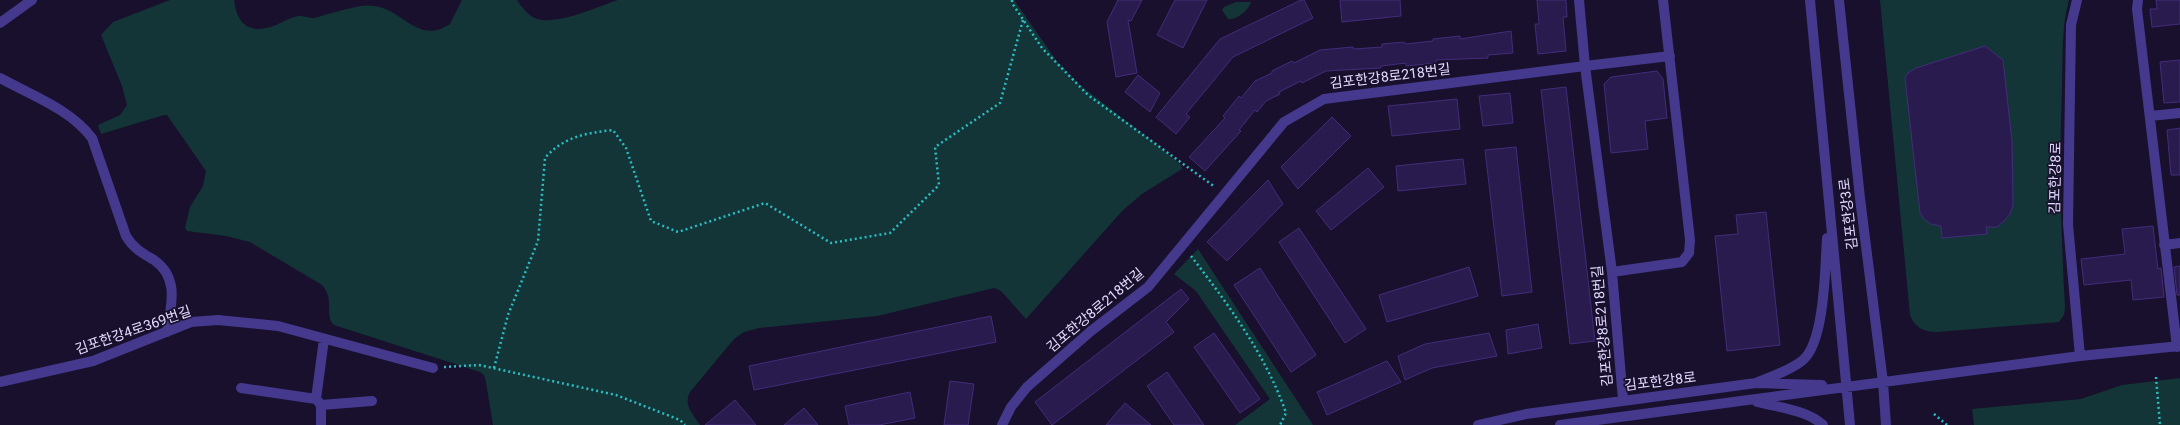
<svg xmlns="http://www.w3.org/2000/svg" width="2180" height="425" viewBox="0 0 2180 425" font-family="Roboto,'Noto Sans KR',sans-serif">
<rect width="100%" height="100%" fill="#18102c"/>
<path fill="#133537" d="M170 0H234C237 26 251 35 276 25 283 22 291 17 299 16 304 16 309 18 314 18 320 17 326 14 332 13 341 10 351 8 361 6 401 0 414 48 450 24L462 0H517C522 7 528 16 537 19 558 25 597 7 618 0H1014L1056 60 1080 85 1169 154 1181 165 1182 169 1142 194 1123 210 1026 319 1001 291 994 288 877 316 759 328 744 332 734 339 690 392C683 405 693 414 700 425H493L486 382 484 375 480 372 334 325C323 314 336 301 322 285L250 242 226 236 187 231 185 228 190 207 203 186 206 171 167 115H164L101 134 98 125 120 115 127 105 122 86 101 35 113 22Z
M1880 0H2069C2061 28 2063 59 2062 87 2059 161 2061 235 2065 308L2064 315 2059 322 1937 332C1924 332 1915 328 1910 315Z
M1236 2H1251C1249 10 1237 20 1228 19L1222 10 1224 7Z
M1198 249 1313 425H1235L1270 399 1196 291 1174 274Z
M2180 378V425H1974L1972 409 2081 399 2122 385Z"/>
<path fill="#2a1b4e" stroke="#432c7b" d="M1118 0H1142L1131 21 1128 20 1137 73 1116 77 1107 22Z
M1175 0H1207L1183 48 1157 35Z
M1301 0H1304L1313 18 1233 57 1186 114 1190 117 1176 134 1156 117 1220 39Z
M1340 0H1400L1401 16 1342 22Z
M1537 0H1566L1567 17H1563L1566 51 1538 54 1535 24H1539Z
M2156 0H2180V24L2152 27 2150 9H2157Z
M1511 31 1513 53 1488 55V58L1436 60V63L1406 66V63L1381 66V68L1326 71 1302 83 1301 81 1279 92 1280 94 1266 101 1257 112 1255 110 1239 130 1241 131 1205 171 1189 157 1225 118 1223 116 1239 96 1241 98 1255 81 1272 73V71L1292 61 1294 63 1320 50 1353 47 1354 49 1382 47V44L1404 42 1405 44 1433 41V39L1460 36V39Z
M1985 46 2003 60 2012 141 2013 205 2010 214 2003 222 1997 227H1986L1987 234 1942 238 1941 226 1931 224 1924 219 1920 213 1905 78 1908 73 1916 68Z
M2180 60V102L2164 103 2160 62Z
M1657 71 1663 79 1667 118 1645 121 1648 149 1611 153 1604 84 1611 77Z
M1138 75 1160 93 1150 112 1125 92Z
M1566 87 1595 341 1570 344 1541 90Z
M1510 93 1513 123 1483 126 1479 96Z
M1457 99 1460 129 1392 136 1388 106Z
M1332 117 1351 136 1298 189 1281 167Z
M2180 128V175H2171L2167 130Z
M1516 147 1532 292 1502 296 1485 150Z
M1463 159 1466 184 1398 191 1396 166Z
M1368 168 1384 187 1331 230 1316 211Z
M1268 180 1283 204 1227 261 1207 242Z
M1766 212 1780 345 1727 351 1715 236 1738 234 1736 215Z
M2153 226 2158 269 2161 268 2164 297 2133 300 2131 280 2084 285 2081 259 2125 254 2122 229Z
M1299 228 1366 329 1345 343 1279 242Z
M2180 266V295H2177L2174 267Z
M1469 267 1478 296 1387 322 1379 295Z
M1260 268 1316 355 1291 372 1234 285Z
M1181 289 1189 299 1166 322 1174 332 1052 425 1035 402Z
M991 316 996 342 754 390 749 366Z
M1538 324 1542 348 1508 354 1506 330Z
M1214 333 1260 399 1240 413 1194 347Z
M1489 333 1497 356 1432 368 1405 380 1398 356 1425 344Z
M1387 361 1401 382 1327 415 1317 392Z
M1167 372 1204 425H1174L1147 386Z
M950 381 974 384 968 425H944Z
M910 392 915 418 879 425H849L845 406Z
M735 400 756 425H705Z
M1125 403 1151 425H1106Z
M804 408 818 425H784Z"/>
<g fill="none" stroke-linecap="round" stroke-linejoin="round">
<path stroke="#2abec4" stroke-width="2.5" stroke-dasharray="2 3" stroke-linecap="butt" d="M1012 0V3L1042 48 1088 95 1215 187
M1191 256C1228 304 1266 355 1286 413L1280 425
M444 367 479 365 616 395 680 420 685 425
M494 368 508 315 538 241 545 158C563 137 586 133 613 130L626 148 651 221 678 232 765 203 831 243 890 233 939 185 935 147 1000 103 1023 20
M2156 377 2160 425
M1934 414 1947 425"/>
<path stroke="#44398d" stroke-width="10" d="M1579 0 1585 66 1670 56
M1810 0 1850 425
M1839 0 1860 198 1883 382 1886 425
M2077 0 2071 25 2068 224 2080 356
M2138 0 2137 9 2177 347
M0 23 32 0
M0 78C31 95 70 109 92 138L126 236C133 248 142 253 154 260 180 278 171 306 167 332
M2150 116 2180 113
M2164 245 2180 243
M1612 272 1682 262 1689 253 1690 240 1663 0
M0 382 93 361 191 322 218 320 278 326 433 368
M1758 382C1773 376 1791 370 1803 360 1825 341 1825 267 1827 238
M241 388 316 399
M1757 402C1777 407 1807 410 1823 425
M321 405 372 401
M321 425V405L316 399 324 339
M1002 425 1011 407 1027 387 1091 331 1148 287 1284 122 1324 99 1585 66 1612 272 1623 400
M1478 425 1526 414 1756 383 1822 385
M1560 425 2080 356 2180 346"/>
</g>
<g text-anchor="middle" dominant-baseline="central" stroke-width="3.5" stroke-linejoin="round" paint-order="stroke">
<g font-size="14" fill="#e3dbff" stroke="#18102c">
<text transform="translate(1390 76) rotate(-7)">김포한강8로218번길</text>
<text transform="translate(2055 178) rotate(-89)">김포한강8로</text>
<text transform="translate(1848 214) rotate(-97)">김포한강3로</text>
<text transform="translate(1095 310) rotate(-40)">김포한강8로218번길</text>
<text transform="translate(1602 326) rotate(-95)">김포한강8로218번길</text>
<text transform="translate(133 330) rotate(-19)">김포한강4로369번길</text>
<text transform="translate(1660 381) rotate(-7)">김포한강8로</text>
</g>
</g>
</svg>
